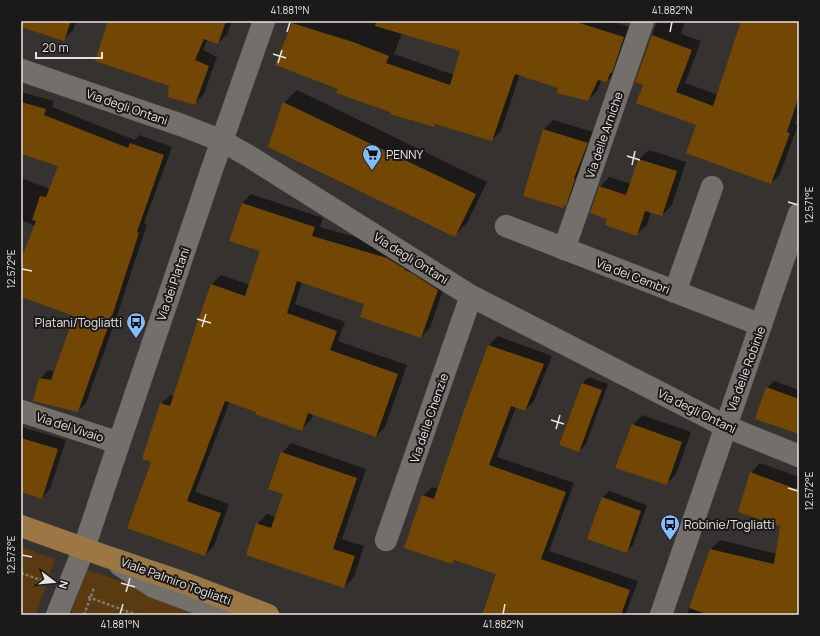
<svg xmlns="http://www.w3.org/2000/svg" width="820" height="636" viewBox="0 0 820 636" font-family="Manrope,sans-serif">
<rect width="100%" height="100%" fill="#35322f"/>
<path fill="#5a3b11" d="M21 547 55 559 36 615H21Z
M86 569 206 612 209 615H71Z"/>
<path fill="#0007" fill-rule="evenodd" d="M21 21H76L73 30 64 39 21 26Z
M109 21H232L227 34 218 43 208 39 203 50 217 57 204 94 195 103 170 85Z
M295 21H610L633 28 616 72 607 81 602 79 597 91 588 100 559 87 520 74 501 131 492 140 436 123 434 126 392 112 339 88 293 23ZM402 33 462 51 454 75 394 54Z
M657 21H685L681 34 701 41 685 83 718 95 742 21H799V112L795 124 798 125 780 174 771 183 698 125 644 84 636 81Z
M297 90 487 182 467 223 455 235 270 146 284 103Z
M21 92 54 101 52 107 135 140 139 135 172 147 144 223 147 224 121 304 86 403 78 411 40 379 48 370 55 372 75 315 21 296V263L35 226 21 220V178L50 189 59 166 21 152Z
M553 120 597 133 575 195 562 207 544 129Z
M649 150 686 162 672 205 662 215 651 211 647 225 637 234 608 218 600 187 609 177 631 184 639 159Z
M251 194 323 218 320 227 397 249 446 281 430 328 421 337 365 303 302 281 295 304 345 322 338 341 407 365 385 427 376 436 313 414 311 420 302 429 230 401 195 492 229 504 214 546 205 555 152 461 161 404 170 395 174 396 197 326 212 284 221 275 250 285 261 250 242 203Z
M498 336 552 356 534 401 525 410 516 407 497 457 574 483 549 551 638 581 626 613 624 615H483L497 573 455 560 452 562 423 496 432 487 438 489 463 416 489 345Z
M589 377 608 384 586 444 579 451 582 383Z
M774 381 799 390V433L767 388Z
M642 415 691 432 676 474 667 484 633 425Z
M21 427 66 440 50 489 42 498 21 491Z
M291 443 366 469 342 539 364 546 354 577 344 587 257 524 267 514 276 517 284 494 282 453Z
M760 463 799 477V615H687L710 550 720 540 777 554 781 525 751 473Z
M609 491 647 505 633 545 626 552 602 498Z"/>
<path fill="#714703" d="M21 21H71L64 41 21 27Z
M108 21H226L218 44 204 39 195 60 209 66 195 105 168 97 169 86 95 61Z
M376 21H573L624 37 612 73H610L607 82 598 80 588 101 556 93 558 88 515 74 492 141 435 124 434 127 390 114V112L336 93 338 89 275 65 292 23 353 42 389 56 386 63 450 85 460 51 375 26Z
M741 21H799V96L787 132 790 133 771 184 686 153 696 125 636 103 643 85 635 82 652 35 692 50 676 92 713 106Z
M21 102 46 109 44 115 128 148 130 143 164 155 137 232 139 233 113 313 78 412 33 401 39 378 51 380 74 316 21 297V260L36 221 32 220 40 196 46 197 58 166 21 154Z
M283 102 476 194 455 237 268 147Z
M543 129 588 143 574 178 575 179 566 206 564 205 563 208 523 196Z
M638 159 677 171 662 216 645 211 637 236 605 225 607 219 590 213 599 186 626 195Z
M242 203 315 227 312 236 387 258 405 269 404 270 410 272 438 290 421 338 360 317 364 304 297 281 287 313 337 331 330 350 398 374 376 437 308 413 302 431 255 414 256 412 225 401 187 501 221 513 205 556 127 528 151 462 142 459 160 403 170 406 196 326 211 284 245 296 260 251 229 241Z
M488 345 544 364 525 411 511 406 489 465 566 492 541 559 630 590 621 615H482L496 574 454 560 452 564 404 548 422 495 434 499 462 416Z
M582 383 602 390 579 452 559 445Z
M766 387 799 399V434L755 419Z
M632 424 682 442 667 485 615 468Z
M21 438 58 449 42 499 21 492Z
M281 452 357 478 333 549 355 556 344 588 246 555 256 523 271 528 283 494 268 489Z
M750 472 799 490V615H709L689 608 710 549 774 564 780 526 738 512Z
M602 497 641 511 627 553 587 539Z"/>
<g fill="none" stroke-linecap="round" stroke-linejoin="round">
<g stroke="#514f4c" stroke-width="23">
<path id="minor" d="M21 70 184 126 222 141 247 155 471 296 725 426 799 456
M506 226 761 325
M564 249 643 21
M675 292 712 187
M21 411 119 443
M386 540 471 296
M120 565 154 587 208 607 220 615
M57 615 84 548 119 443 212 169 264 21
M661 615 799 214"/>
</g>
<g stroke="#514f4c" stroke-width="23">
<path id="major" d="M21 526 105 556 184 583 268 615"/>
</g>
<path stroke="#7b7876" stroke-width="2.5" stroke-dasharray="3 2" stroke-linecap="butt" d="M21 573 46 582
M88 597 137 615
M84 615 94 588"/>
<use href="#minor" stroke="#736f6b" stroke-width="22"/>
<use href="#major" stroke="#9c7743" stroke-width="22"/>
</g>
<path fill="none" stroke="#e6e4e2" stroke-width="1.5" d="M287 32 290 22M670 32 672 22M273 54 286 58M278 63 282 50M627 156 640 160M632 165 635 151M788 202 798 205M22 269 32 271M197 319 211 323M202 327 206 314M551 420 564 424M556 429 560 415M788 488 798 491M22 555 32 557M121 583 135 587M126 592 130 578M120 614 123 604M503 614 505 604"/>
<defs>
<g id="supermarket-pin" transform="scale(1)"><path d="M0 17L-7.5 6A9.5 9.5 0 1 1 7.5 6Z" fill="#82bcfa" stroke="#1c1a19"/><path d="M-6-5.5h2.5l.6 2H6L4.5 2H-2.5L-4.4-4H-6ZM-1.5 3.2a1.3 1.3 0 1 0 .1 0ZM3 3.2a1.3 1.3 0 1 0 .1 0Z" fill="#111"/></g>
<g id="bus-pin" transform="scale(1)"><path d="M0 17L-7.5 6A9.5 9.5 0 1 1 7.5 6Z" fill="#82bcfa" stroke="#1c1a19"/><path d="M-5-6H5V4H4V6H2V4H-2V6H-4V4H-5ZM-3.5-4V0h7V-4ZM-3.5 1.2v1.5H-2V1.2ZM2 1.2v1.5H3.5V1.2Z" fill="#111"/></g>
</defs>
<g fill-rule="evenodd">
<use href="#supermarket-pin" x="372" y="154"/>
<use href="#bus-pin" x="136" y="322"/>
<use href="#bus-pin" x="670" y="524"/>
</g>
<g text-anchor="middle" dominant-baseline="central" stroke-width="4" stroke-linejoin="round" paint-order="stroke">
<g font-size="12" fill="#e6e4e2" stroke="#1c1a19">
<text transform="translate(127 107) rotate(19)">Via degli Ontani</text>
<text transform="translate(604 135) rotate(-71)">Via delle Arniche</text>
<text transform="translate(411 258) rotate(32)">Via degli Ontani</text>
<text transform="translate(633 276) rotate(21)">Via dei Cembri</text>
<text transform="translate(173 284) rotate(-71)">Via dei Platani</text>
<text transform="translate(746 369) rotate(-70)">Via delle Robinie</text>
<text transform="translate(697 411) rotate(26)">Via degli Ontani</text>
<text transform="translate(429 418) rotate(-71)">Via delle Chenzie</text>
<text transform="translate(70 427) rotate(18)">Via del Vivaio</text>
<text transform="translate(176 581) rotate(20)">Viale Palmiro Togliatti</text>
</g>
<g font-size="12" fill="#e6e4e2" stroke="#1c1a19" text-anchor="start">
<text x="386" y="154">PENNY</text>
<text x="122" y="322" text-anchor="end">Platani/Togliatti</text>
<text x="684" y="524">Robinie/Togliatti</text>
</g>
</g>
<rect width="820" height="636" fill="none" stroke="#1c1a19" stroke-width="44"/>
<g transform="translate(54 582) rotate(106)" stroke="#1c1a19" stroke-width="3" paint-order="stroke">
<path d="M0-3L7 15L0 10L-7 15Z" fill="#e6e4e2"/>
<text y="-6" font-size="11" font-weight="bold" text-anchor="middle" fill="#e6e4e2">N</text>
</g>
<path d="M36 52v6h66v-6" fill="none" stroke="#e6e4e2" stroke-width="2"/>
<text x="42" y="52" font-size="12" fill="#e6e4e2" stroke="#1c1a19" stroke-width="3" paint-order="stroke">20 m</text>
<rect x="22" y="22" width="776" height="592" fill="none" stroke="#e6e4e2" stroke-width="1.5"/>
<g font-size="10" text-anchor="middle" fill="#e6e4e2">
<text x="290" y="14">41.881°N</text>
<text x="672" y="14">41.882°N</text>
<text transform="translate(809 205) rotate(-90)" y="4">12.571°E</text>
<text transform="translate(11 269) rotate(-90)" y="4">12.572°E</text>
<text transform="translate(809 491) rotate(-90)" y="4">12.572°E</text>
<text transform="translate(11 555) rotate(-90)" y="4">12.573°E</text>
<text x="120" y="628">41.881°N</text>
<text x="503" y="628">41.882°N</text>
</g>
</svg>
